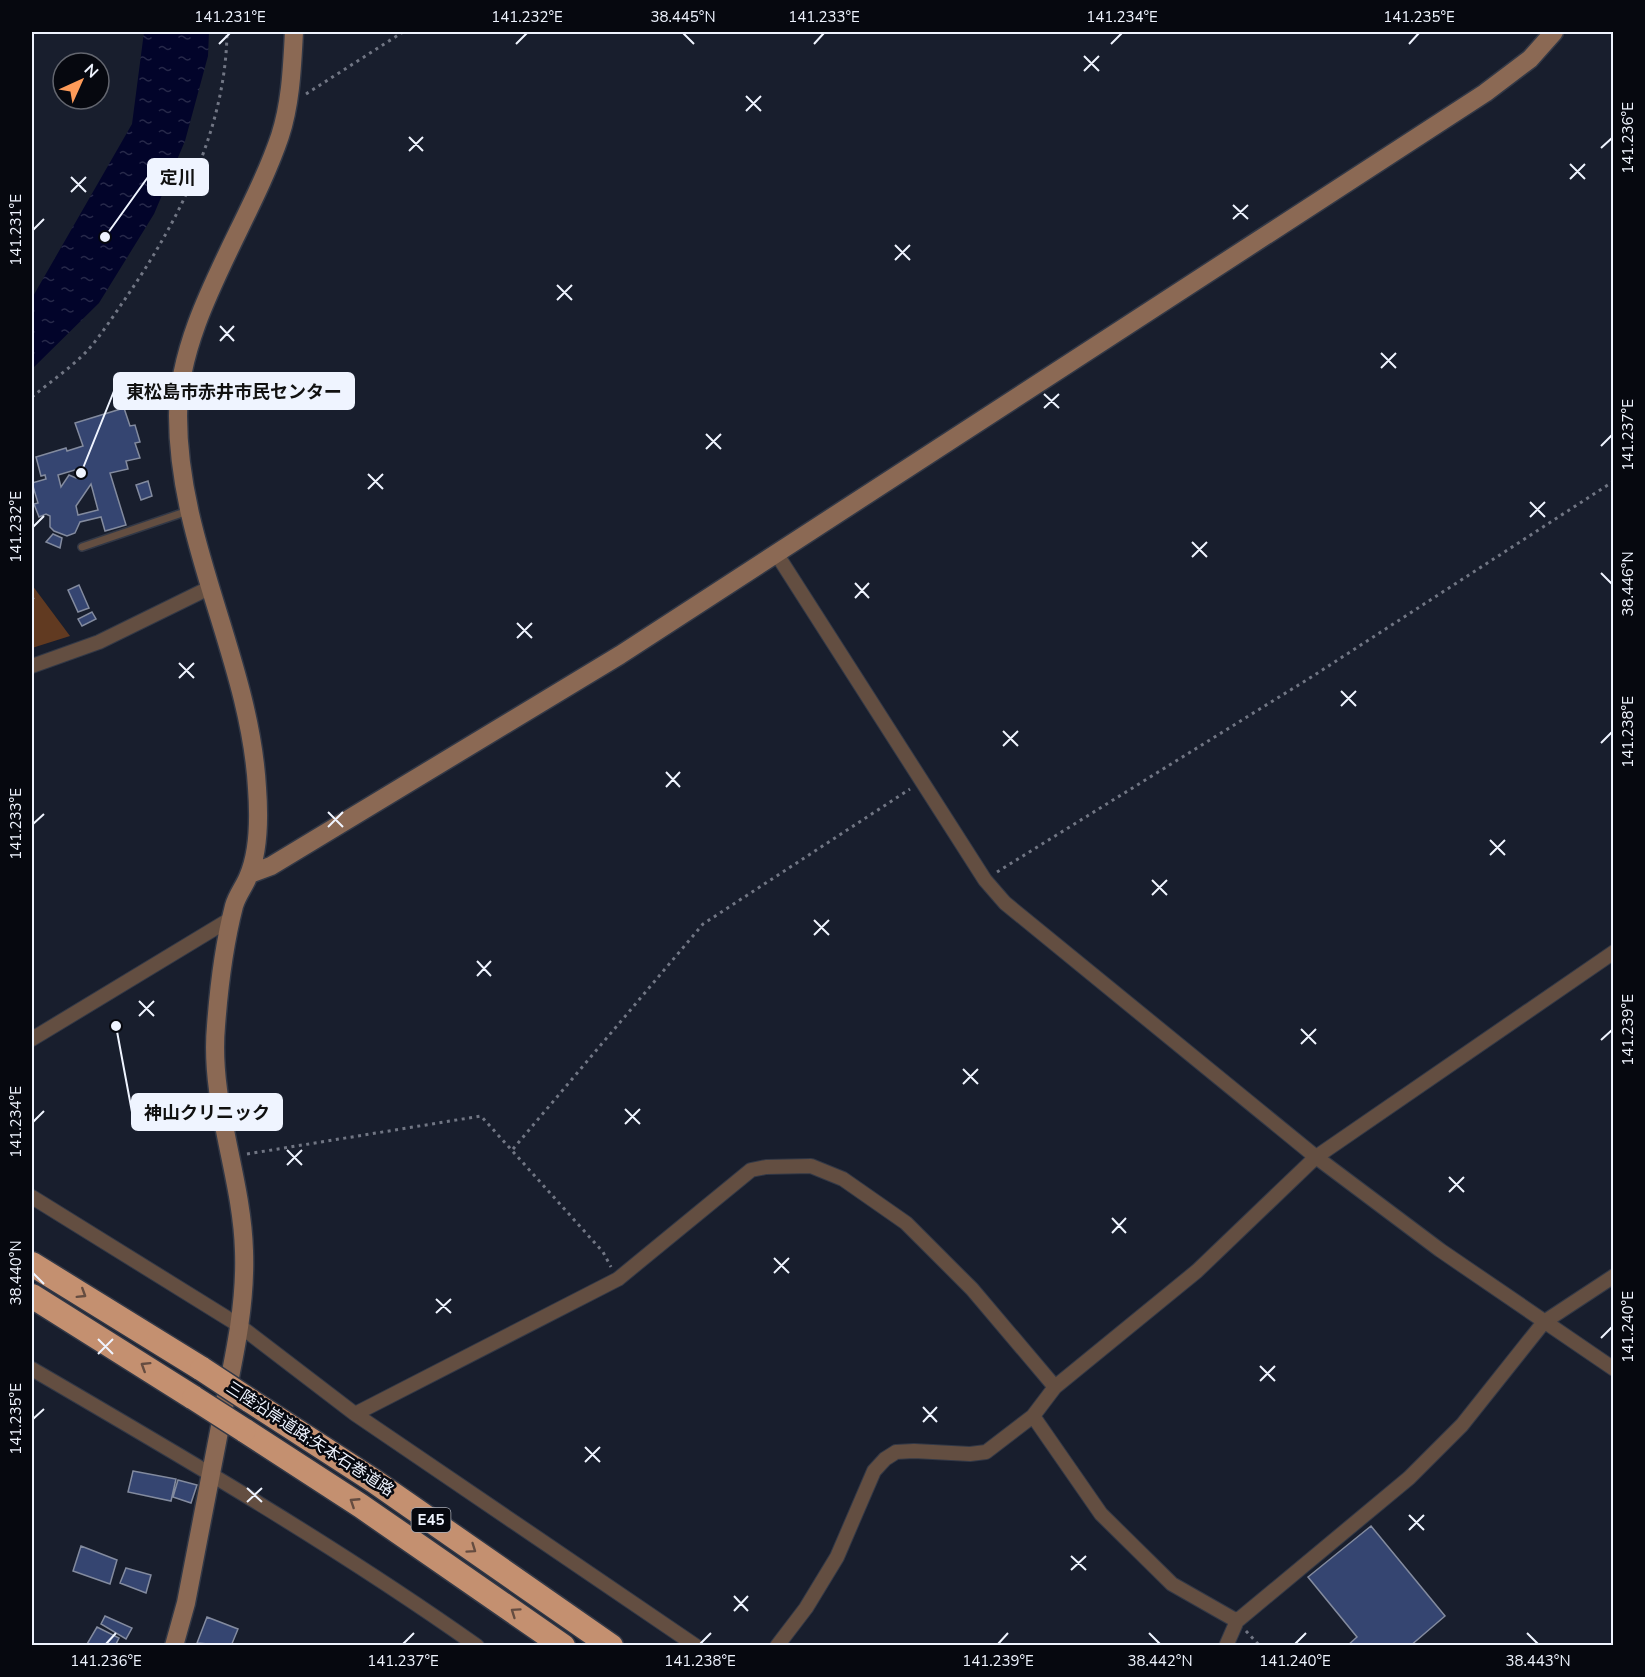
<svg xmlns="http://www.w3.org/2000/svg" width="1645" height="1677" viewBox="0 0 1645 1677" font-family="'Nunito Sans','Noto Sans JP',sans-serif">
<defs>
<pattern id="water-ripples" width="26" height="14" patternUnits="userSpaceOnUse" patternTransform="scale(1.5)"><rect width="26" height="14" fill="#02042a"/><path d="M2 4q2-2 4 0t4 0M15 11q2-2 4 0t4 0" fill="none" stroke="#27294a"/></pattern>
</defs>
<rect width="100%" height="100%" fill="#181e2d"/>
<path fill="#613a21" d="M32 585 70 636 32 648Z"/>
<path fill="url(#water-ripples)" d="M144 32H209L208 56 185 141 154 214 99 303 32 369V298L132 124Z"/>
<path fill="#354571" stroke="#838b9f" stroke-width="1.5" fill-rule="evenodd" d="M124 408 130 426 135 425 140 442 135 443 140 458 126 461 128 469 110 473 126 525 105 531 101 517 80 522 75 533 67 536 54 531 50 527V516L46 514 39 517 34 504 38 503 32 483 46 479 45 475 41 476 36 457 66 448 67 451 83 446 75 423ZM78 469 76 478 69 475 61 487 58 475ZM91 484 98 510 78 515 76 506Z
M148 481 152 496 141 500 136 485Z
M53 534 62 538 60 548 46 542Z
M79 585 89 608 78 612 68 590Z
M92 612 96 619 82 626 78 619Z
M133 1471 176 1479 171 1501 128 1492Z
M178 1480 197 1485 191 1503 173 1497Z
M1371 1526 1445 1616 1410 1646H1347L1357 1637 1308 1577Z
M81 1546 117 1560 110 1584 73 1571Z
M126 1568 151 1575 146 1593 120 1583Z
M105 1616 132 1628 126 1639 101 1624Z
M207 1617 238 1629 231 1646 197 1643Z
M97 1627 119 1638 115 1646 87 1644Z"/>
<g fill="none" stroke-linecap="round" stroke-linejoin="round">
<g stroke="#323846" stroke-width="10">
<path id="lane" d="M82 547 188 511"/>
</g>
<g stroke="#323846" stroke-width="16">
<path id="street" d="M776 553 985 880 1005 903 1316 1157 1440 1250 1614 1369
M32 666 99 642 209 588
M32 1039 232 918
M32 1197 240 1326 355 1414 696 1646
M32 1369C183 1457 334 1545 477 1646
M355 1414 618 1279 751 1170 766 1167 811 1166 843 1179 906 1223 972 1289 1055 1387
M1033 1416 1055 1387 1197 1271 1316 1157 1614 952
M777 1646 806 1608 837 1557 874 1471 885 1459 896 1452 914 1451 970 1454 986 1452 1033 1416 1101 1514 1172 1584 1237 1621
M1226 1646 1237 1621 1409 1478 1462 1425 1544 1322 1614 1276"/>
</g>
<g stroke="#323846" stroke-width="21">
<path id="secondary" d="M250 874 271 866 620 655 1485 93 1530 59 1554 32
M174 1646 186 1603C198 1539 211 1475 223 1411 234 1358 246 1305 244 1251 242 1176 209 1102 216 1026 219 985 224 945 234 906 237 895 244 887 248 877 259 852 259 815 257 788 250 661 178 545 178 416 178 321 250 225 280 136 291 102 292 67 294 32"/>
</g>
<g stroke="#323846" stroke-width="27">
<path id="highway" d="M32 1264 202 1369
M32 1296 194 1398
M249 1400 374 1481 611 1646
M244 1430 361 1506 563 1646"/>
</g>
<path stroke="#717684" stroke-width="3" stroke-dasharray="3 4.5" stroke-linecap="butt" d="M306 94 403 32
M32 397C50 382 72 367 88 350 101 335 112 318 123 302 178 223 226 129 227 32
M32 597 34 600
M997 872 1313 676 1614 481
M513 1149 703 924 910 789
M247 1154 481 1116 603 1252 611 1267
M1246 1631 1260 1646"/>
<use href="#lane" stroke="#634e41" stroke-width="7"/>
<use href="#street" stroke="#634e41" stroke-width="14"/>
<use href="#secondary" stroke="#8b6954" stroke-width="18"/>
<use href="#highway" stroke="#c49070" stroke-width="24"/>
<g stroke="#323846" stroke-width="27" stroke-linecap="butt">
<path id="highway-bridge" d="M202 1369 249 1400
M194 1398 244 1430"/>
</g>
<use href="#highway-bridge" stroke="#c49070" stroke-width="24"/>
</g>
<defs><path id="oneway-chevron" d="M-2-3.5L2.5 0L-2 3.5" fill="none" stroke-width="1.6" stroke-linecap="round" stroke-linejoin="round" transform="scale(1.5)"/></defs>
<g stroke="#654c40">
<use href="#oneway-chevron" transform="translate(82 1294) rotate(32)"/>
<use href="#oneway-chevron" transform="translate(145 1366) rotate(-148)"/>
<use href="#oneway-chevron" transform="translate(354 1502) rotate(-147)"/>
<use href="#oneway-chevron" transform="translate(472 1549) rotate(35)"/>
<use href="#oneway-chevron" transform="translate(515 1612) rotate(-145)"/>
</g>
<path fill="none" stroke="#eff4ff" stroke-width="2" d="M683 33 694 44M219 44 230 33M516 44 527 33M814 44 824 33M1111 44 1122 33M1409 44 1419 33M1084 56 1099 71M1084 71 1099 56M746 96 761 111M746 111 761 96M409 137 423 151M1601 148 1612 138M409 151 423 137M1570 164 1585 179M71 177 86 192M1570 179 1585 164M71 192 86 177M1233 205 1248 219M1233 219 1248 205M33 230 44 219M895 245 910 260M895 260 910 245M557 285 572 300M557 300 572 285M220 326 234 341M220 341 234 326M1381 353 1396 368M1381 368 1396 353M1044 394 1059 408M1044 408 1059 394M706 434 721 449M1601 446 1612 435M706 449 721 434M368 474 383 489M368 489 383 474M1530 502 1545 517M1530 517 1545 502M33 527 44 516M1192 542 1207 557M1192 557 1207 542M1601 573 1612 584M855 583 869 598M855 598 869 583M517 623 532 638M517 638 532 623M179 663 194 678M179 678 194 663M1341 691 1356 706M1341 706 1356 691M1003 731 1018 746M1601 743 1612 732M1003 746 1018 731M666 772 680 787M666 787 680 772M328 812 343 827M33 824 44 814M328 827 343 812M1490 840 1505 855M1490 855 1505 840M1152 880 1167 895M1152 895 1167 880M814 920 829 935M814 935 829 920M477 961 491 976M477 976 491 961M139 1001 154 1016M139 1016 154 1001M1301 1029 1316 1044M1601 1040 1612 1030M1301 1044 1316 1029M963 1069 978 1084M963 1084 978 1069M625 1109 640 1124M33 1122 44 1111M625 1124 640 1109M287 1150 302 1165M287 1165 302 1150M1449 1177 1464 1192M1449 1192 1464 1177M1112 1218 1126 1233M1112 1233 1126 1218M774 1258 789 1273M33 1273 44 1284M774 1273 789 1258M436 1299 451 1313M436 1313 451 1299M1601 1338 1612 1327M98 1339 113 1354M98 1354 113 1339M1260 1366 1275 1381M1260 1381 1275 1366M923 1407 937 1422M33 1419 44 1409M923 1422 937 1407M585 1447 600 1462M585 1462 600 1447M247 1488 262 1502M247 1502 262 1488M1409 1515 1424 1530M1409 1530 1424 1515M1071 1556 1086 1570M1071 1570 1086 1556M734 1596 748 1611M734 1611 748 1596M1149 1633 1160 1644M1527 1633 1538 1644M106 1644 116 1633M403 1644 414 1633M700 1644 711 1633M998 1644 1008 1633M1295 1644 1306 1633"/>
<g text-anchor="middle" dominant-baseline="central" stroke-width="5" stroke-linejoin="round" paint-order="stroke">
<rect fill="#06080f" stroke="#a9adb7" stroke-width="1.5" x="411.5" y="1508" width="39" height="24" rx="4.5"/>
<g font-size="15" font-weight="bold" fill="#eff4ff">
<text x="431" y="1520">E45</text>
</g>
<g font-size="16" fill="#eff4ff" stroke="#06080f">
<text transform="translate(310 1439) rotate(33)">三陸沿岸道路;矢本石巻道路</text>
</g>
</g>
<path fill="none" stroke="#eff4ff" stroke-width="2" d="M105 237L148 177M81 473L114 391M116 1026L132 1112"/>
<g fill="#eff4ff" stroke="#06080f" stroke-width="2">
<circle cx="105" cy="237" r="6"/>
<circle cx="81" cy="473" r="6"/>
<circle cx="116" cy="1026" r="6"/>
</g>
<g fill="#eff4ff" stroke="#eff4ff" stroke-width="2">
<rect x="148" y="159" width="60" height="36" rx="6"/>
<rect x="114" y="373" width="240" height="36" rx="6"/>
<rect x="132" y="1094" width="150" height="36" rx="6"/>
</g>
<g font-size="18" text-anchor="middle" font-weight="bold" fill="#111">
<text x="178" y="184">定川</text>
<text x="234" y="398">東松島市赤井市民センター</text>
<text x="207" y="1119">神山クリニック</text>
</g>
<rect width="1645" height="1677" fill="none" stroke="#06080f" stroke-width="66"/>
<g transform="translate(81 81) rotate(45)"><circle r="28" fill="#06080f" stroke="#63666f" stroke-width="1.5"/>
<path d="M0-4.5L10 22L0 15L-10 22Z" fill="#fe9b59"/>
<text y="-9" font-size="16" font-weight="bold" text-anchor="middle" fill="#eff4ff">N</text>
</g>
<rect x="33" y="33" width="1579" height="1611" fill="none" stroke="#eff4ff" stroke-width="2"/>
<g font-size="15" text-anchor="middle" fill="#eff4ff">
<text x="230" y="22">141.231°E</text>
<text x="527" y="22">141.232°E</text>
<text x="683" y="22">38.445°N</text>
<text x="824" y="22">141.233°E</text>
<text x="1122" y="22">141.234°E</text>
<text x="1419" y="22">141.235°E</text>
<text transform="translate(1628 138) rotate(-90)" y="5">141.236°E</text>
<text transform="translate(16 230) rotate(-90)" y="5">141.231°E</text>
<text transform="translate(1628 435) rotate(-90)" y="5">141.237°E</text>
<text transform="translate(16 527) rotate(-90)" y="5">141.232°E</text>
<text transform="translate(1628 584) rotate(-90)" y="5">38.446°N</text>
<text transform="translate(1628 732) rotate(-90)" y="5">141.238°E</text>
<text transform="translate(16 824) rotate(-90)" y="5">141.233°E</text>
<text transform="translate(1628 1030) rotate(-90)" y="5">141.239°E</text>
<text transform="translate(16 1122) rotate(-90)" y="5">141.234°E</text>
<text transform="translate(16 1273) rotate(-90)" y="5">38.440°N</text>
<text transform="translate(1628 1327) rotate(-90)" y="5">141.240°E</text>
<text transform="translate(16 1419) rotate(-90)" y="5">141.235°E</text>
<text x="106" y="1666">141.236°E</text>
<text x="403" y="1666">141.237°E</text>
<text x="700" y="1666">141.238°E</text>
<text x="998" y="1666">141.239°E</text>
<text x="1160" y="1666">38.442°N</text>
<text x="1295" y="1666">141.240°E</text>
<text x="1538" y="1666">38.443°N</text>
</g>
</svg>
